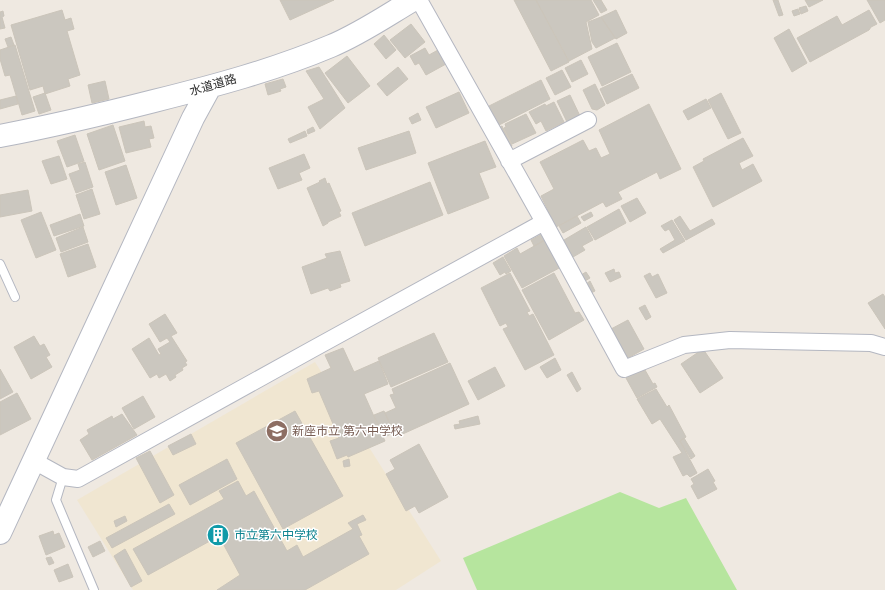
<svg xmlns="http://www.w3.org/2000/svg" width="885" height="590" viewBox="0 0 885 590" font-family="Roboto,'Noto Sans JP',sans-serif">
<rect width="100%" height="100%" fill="#efe9e1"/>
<path fill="#f0e6d1" d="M315 362 441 561 396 590H133L77 500Z"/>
<path fill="#b6e59e" d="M620 492 659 508 686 498 737 590H477L463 558Z"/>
<path fill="#cbc7bf" stroke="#cbc5ba" d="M280 0H334L290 20Z
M514 0H536L569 62 551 71Z
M536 0H591L599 15 586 22 592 49 569 61Z
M593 0H601L607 10 601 13Z
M773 0H778L783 15 779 16Z
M805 0H823L809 7Z
M867 0H885V20L880 23Z
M806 6 808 11 801 14 799 8Z
M798 9 800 14 794 16 792 11Z
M62 10 65 20 71 18 74 29 67 31 80 75 68 79 70 86 45 94 43 86 30 90 11 25Z
M616 10 627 33 616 39 601 17Z
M869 10 877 24 871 27 869 30 810 62 797 38 837 16 842 25Z
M3 11 4 16 2 17 5 28 0 29V12Z
M601 17 615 38 596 48 592 42 588 22Z
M411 24 425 42 405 58 390 40Z
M789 29 807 63 792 72 774 38Z
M384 35 396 50 386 59 374 44Z
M11 37 14 45 8 47 5 39Z
M617 43 631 72 602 86 588 57Z
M15 45 35 111 22 115 10 75 5 76 0 59V50Z
M425 48 429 55 438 50 446 64 426 75 419 63 415 65 410 56Z
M347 56 370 86 348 103 325 73Z
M581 60 588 74 572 82 565 68Z
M319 67 345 108 320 129 308 107 324 99 306 71Z
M398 67 408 79 387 96 377 84Z
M562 70 571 87 555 95 546 78Z
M632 74 639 88 607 104 600 89Z
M283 79 286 87 280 89 281 91 268 95 265 84Z
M541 80 550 99 499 125 489 106Z
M105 81 109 99 92 103 88 85Z
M595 84 605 105 597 110 592 109 583 90Z
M459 92 469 113 436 128 426 107Z
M45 93 51 110 39 114 33 97Z
M721 93 741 133 728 139 708 100Z
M570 95 580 116 567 122 557 101Z
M16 96 18 104 0 109V100Z
M706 99 711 108 688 120 683 111Z
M554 102 564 122 546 131 541 121 536 124 529 112 545 104 546 106Z
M649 104 681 169 660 179 657 172 618 192 622 199 606 207 603 202 556 227 541 196 554 189 540 162 583 140 589 151 596 148 601 158 610 154 599 130Z
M418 113 421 120 412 124 409 118Z
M526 114 536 133 512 144 504 128 506 127 505 124Z
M144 121 145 127 151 126 154 138 149 139 151 147 126 153 119 127Z
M113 125 125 161 99 170 87 134Z
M502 126 512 146 508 148 498 128Z
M313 127 315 131 308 134 307 130Z
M305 131 307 136 290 143 288 139Z
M409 131 416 153 366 170 358 148Z
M75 135 84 161 67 167 57 141Z
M743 138 753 156 739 163 742 170 753 164 762 181 713 207 693 167 704 161 703 159Z
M485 141 496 167 479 173 489 198 448 214 428 163Z
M304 154 310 168 299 173 302 180 278 189 269 168Z
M59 156 67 179 51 184 42 161Z
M85 162 93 187 76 193 69 174 80 170 78 164Z
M126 165 137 198 116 205 105 172Z
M325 178 327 184 329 183 341 211 339 212 341 216 328 222V223L323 226 307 188 320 182 319 181Z
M430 182 443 215 365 246 352 213Z
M92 189 100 214 84 219 76 195Z
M28 190 32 211 0 217V195Z
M637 198 646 213 630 222 621 206Z
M619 209 626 223 595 240 587 227Z
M41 212 56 250 36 258 21 220Z
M591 212 593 216 584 221 581 217Z
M80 214 84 226 54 236 50 225Z
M577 216 581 223 563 233 559 226Z
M680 216 690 231 712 219 715 224 686 240 674 220Z
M672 220 685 241 663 253 660 249 675 240 669 229 665 231 661 226Z
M83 227 88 242 61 252 56 238Z
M586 227 593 240 582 246 585 250 573 257 564 240Z
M542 234 545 240 534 246 531 240Z
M545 240 561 267 522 288 504 256 517 248 520 254Z
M88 244 96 267 68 277 60 254Z
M340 251 350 281 340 284 341 287 330 291 328 288 311 294 302 267 327 258 325 254Z
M503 257 511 271 506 274 505 272 500 275 493 263Z
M614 269 615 273 619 272 621 277 610 282 605 273Z
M586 272 590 278 585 281 581 275Z
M510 273 530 311 527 312 529 316 533 314 554 355 525 370 503 329 508 327 506 323 500 326 481 288Z
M554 273 575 313 579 312 584 320 549 340 522 290Z
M650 273 652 277 658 274 667 293 656 298 644 276Z
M590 281 595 291 591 293 586 284Z
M883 294 885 297V329L868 303Z
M645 305 651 317 646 320 639 308Z
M165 314 177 333 171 336 187 361 185 362 187 365 182 368 183 370 175 375 176 377 170 381 166 374 159 378 157 374 150 378 132 349 149 338 159 355 161 354 158 349 170 342 167 338 160 342 149 324Z
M628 320 644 349 628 358 611 329Z
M434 333 448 362 391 387 378 358Z
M34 336 40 346 44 344 50 355 46 357 52 367 31 379 14 347Z
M343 348 354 372 379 361 388 384 364 394 385 441 348 457 347 455 337 459 330 441 339 438 319 391 312 393 307 379 331 368 325 355Z
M703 349 723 378 700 393 681 364Z
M555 358 561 370 547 378 540 367Z
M450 363 469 404 396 437 385 413 396 408 390 395 394 394 392 389Z
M495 367 505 386 478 400 468 381Z
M0 369 13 392 0 399Z
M639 370 640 372 645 370 653 384 655 383 657 387 637 398 626 378Z
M572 372 581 389 577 392 567 375Z
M656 389 667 407 669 405 686 437 680 441 697 473 690 477 687 474 683 476 673 457 682 453 660 419 652 424 637 399Z
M17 393 31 419 0 435V402Z
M143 396 155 417 134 429 122 408Z
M295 411 343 496 283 529 236 443Z
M384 411 394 433 384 437 374 415Z
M122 414 137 435 92 460 80 440 89 434 87 430 112 416 113 419Z
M478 416 480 424 455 429 454 425 460 424 459 421Z
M191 434 196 444 173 455 168 446Z
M684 438 695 456 691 459 680 441Z
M419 444 448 497 419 513 415 506 406 511 386 474 395 469 390 460Z
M150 451 174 495 160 503 136 458Z
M227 459 237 479 190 505 179 485Z
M349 459 350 466 344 467 343 461Z
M708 469 715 481 713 482 717 489 698 499 691 486 694 484 691 479Z
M238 481 246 496 254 491 287 551 297 545 303 557 353 529 348 523 363 515 366 520 357 524 362 535 359 536 369 554 305 590H217L240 575 219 536 148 575 133 549 224 499 219 491Z
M169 504 175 514 112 548 106 538Z
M125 516 127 521 116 527 114 521Z
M53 531 54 535 59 533 65 547 46 555 39 536Z
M100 541 105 551 93 557 88 547Z
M125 549 142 581 131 587 114 556Z
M51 557 54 563 49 565 46 558Z
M68 564 73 577 59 582 54 570Z"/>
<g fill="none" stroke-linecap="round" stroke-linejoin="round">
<g stroke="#b4b7c1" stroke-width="10">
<path id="lane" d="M0 264 15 297
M63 477 56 500 94 590"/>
</g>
<g stroke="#b4b7c1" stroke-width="18">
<path id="street" d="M419 0 544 222 624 369 684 345 730 340 871 343 885 347
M509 161 588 120
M34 461 63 477 78 479 311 350 544 222"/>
</g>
<g stroke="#b4b7c1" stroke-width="24">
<path id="secondary" d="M0 136C52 126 103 114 154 101 214 86 274 70 331 46 360 34 386 16 413 0
M0 533 193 118 210 87"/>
</g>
<use href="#lane" stroke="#fff" stroke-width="8"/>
<use href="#street" stroke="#fff" stroke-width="16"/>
<use href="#secondary" stroke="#fff" stroke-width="22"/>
</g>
<defs>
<g id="school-disc" transform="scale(1.15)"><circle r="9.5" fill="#8d6e63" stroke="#fff"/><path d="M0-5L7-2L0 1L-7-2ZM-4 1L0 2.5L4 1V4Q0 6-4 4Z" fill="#fff"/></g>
<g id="building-disc" transform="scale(1.15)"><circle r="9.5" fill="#0f9aa8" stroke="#fff"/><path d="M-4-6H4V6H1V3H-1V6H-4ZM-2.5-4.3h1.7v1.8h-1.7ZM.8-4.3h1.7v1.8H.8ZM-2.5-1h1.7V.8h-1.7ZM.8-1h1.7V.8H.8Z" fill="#fff"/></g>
</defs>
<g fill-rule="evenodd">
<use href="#school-disc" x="277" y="431"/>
<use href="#building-disc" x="218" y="535"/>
</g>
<g text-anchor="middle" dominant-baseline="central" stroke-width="3" stroke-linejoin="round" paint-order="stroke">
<g font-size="12" fill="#2e2e2e" stroke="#fff">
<text transform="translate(213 85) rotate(-16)">水道道路</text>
</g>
<g font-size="12" fill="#785e54" stroke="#fff" text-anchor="start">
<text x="292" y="431">新座市立 第六中学校</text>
</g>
<g font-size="12" fill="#0d838f" stroke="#fff" text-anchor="start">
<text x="234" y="535">市立第六中学校</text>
</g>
</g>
</svg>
